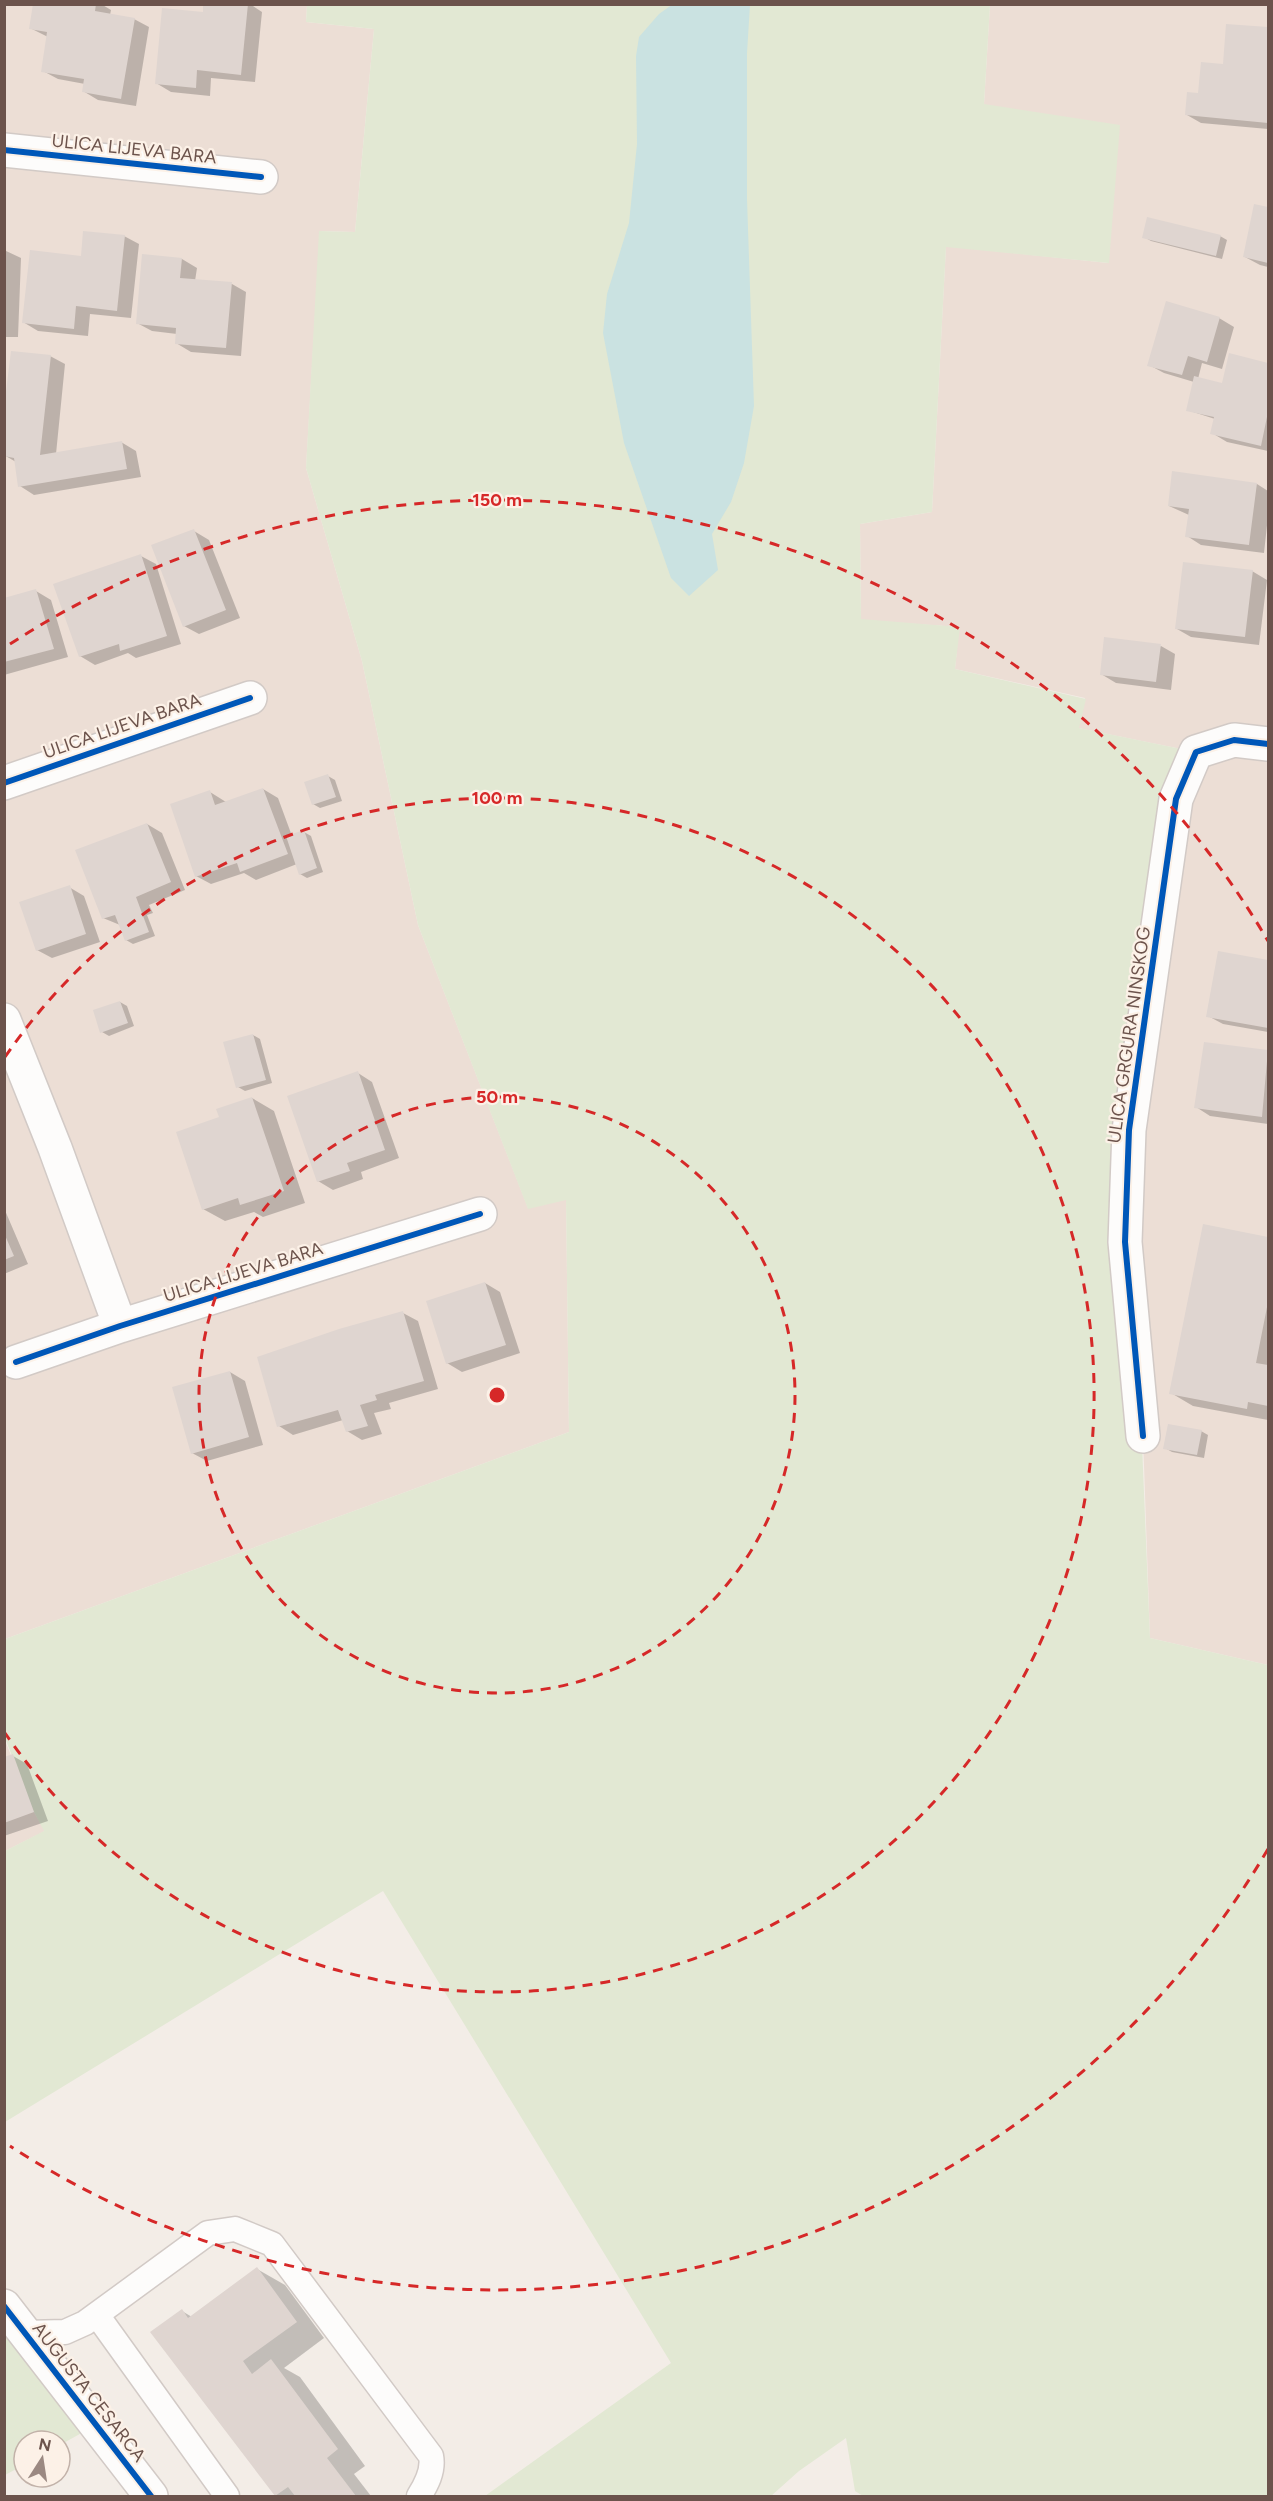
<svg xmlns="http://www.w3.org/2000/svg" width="1273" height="2501" viewBox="0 0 1273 2501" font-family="Figtree,sans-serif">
<rect width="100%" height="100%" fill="#f3ede7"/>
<path fill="#ecded5" d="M5 5H307L306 22 374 29 355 232 320 231 306 468 362 661 418 925 528 1208 566 1199 569 1432 5 1639Z
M990 5H1268V1665L1150 1638 1143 1436 1125 1242 1196 752 1078 728 1085 698 955 669 959 627 861 620 860 524 932 512 946 246 1108 263 984 104Z
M4 1738 34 1812 45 1831 5 1851Z"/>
<path fill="#e2e8d3" d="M307 5H990L984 104 1120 125 1109 263 946 247 932 512 860 524 861 619 960 627 955 669 1086 699 1079 728 1196 752 1129 1130 1150 1638 1268 1665V2496H863L855 2491 846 2438 799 2471 771 2496H485L671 2363 383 1891 5 2122V1851L44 1831 34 1812 5 1738V1639L569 1432 566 1200 528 1209 418 925 362 661 306 468 319 231 355 232 374 29 306 22Z
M4 2306 96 2425 60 2445V2441H24V2465L5 2475Z"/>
<path fill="#cae2e1" d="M673 4 750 5 747 53V199L754 406 744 463 731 502 712 534 718 570 689 596 671 578 624 443 603 333 607 294 629 223 637 144 636 56 639 37 659 14Z"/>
<path fill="#0003" d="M34 4H101L111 10 110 15 134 19 149 27 136 106 98 100 83 91 85 84 58 79 43 71 48 37 30 28Z
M205 4H250L262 12 255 82 211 78 210 96 171 92 156 83 204 14Z
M1227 26 1268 29V129L1201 123 1187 115 1199 95 1224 65Z
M1255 206 1268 209V267L1260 265 1245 257Z
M124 236 139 244 131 318 90 314 88 336 38 331 23 322 82 257Z
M1220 236 1227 240 1222 259 1151 241 1144 237Z
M4 250 21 258 18 337H4Z
M144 255 182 259 197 268 195 281 232 284 246 292 241 356 191 352 176 343 177 334 152 331 137 323Z
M1219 318 1234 327 1222 369 1202 363 1198 379 1223 385 1230 355 1268 364V451L1227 442 1212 433 1215 419 1187 410 1194 382 1164 373 1149 365Z
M50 356 65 364 56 454 121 442 136 451 141 477 34 495 20 486 16 462 4 455Z
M1257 484 1268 491V516L1264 553 1201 545 1187 536 1189 515 1169 506Z
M194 531 209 540 240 618 199 634 184 626Z
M141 556 156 564 181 644 136 658 128 653 95 665 80 656Z
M1252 571 1267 580 1259 645 1191 637 1177 629Z
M36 591 51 600 68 657 4 675V600Z
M1161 646 1175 654 1171 690 1116 683 1101 674Z
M328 776 335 780 342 801 320 808 313 804Z
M263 789 278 798 292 836 304 832 311 836 323 872 307 878 300 874 297 864 256 880 244 873 211 884 196 876 210 792 226 802Z
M147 824 162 833 185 890 149 905 153 913 147 915 155 936 133 944 126 940 120 925 103 918Z
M69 887 84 896 100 942 52 958 37 950Z
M1219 952 1268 961V1032L1223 1024 1208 1016Z
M120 1002 127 1006 134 1026 109 1036 102 1032Z
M253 1035 260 1039 272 1083 245 1091 238 1087Z
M1205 1043 1268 1052V1124L1210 1116 1196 1107Z
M358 1073 372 1082 399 1158 361 1172 363 1179 333 1190 318 1181Z
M252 1098 274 1111 305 1203 263 1217 254 1212 225 1221 203 1209 221 1118Z
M4 1208 28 1264 4 1274Z
M1205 1226 1268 1238V1420L1193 1406 1171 1393Z
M485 1283 500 1292 520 1353 462 1372 447 1363Z
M403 1313 418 1321 438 1389 389 1403 391 1409 374 1413 382 1434 362 1440 347 1431 343 1420 293 1435 279 1426Z
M230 1372 245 1381 263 1445 207 1461 192 1453Z
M1201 1431 1208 1435 1204 1458 1172 1452 1165 1448Z
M13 1756 27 1764 48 1821 4 1836V1759Z
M257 2269 285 2285 324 2338 284 2368 300 2377 365 2466 354 2474 371 2496 276 2495 153 2333 182 2311 192 2317Z"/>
<path fill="#dfd5d0" d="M33 4H96L95 11 135 18 121 99 82 92 84 79 41 72 47 32 29 29Z
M203 4H248L241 75 197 70 196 88 155 84 162 8 203 12Z
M1226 24 1268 27V123L1185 115 1187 92 1198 93 1201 62 1223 64Z
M1254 204 1268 207V263L1243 257Z
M1147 217 1221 235 1216 256 1142 238Z
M83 231 125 235 117 311 76 306 74 329 22 323 30 250 81 256Z
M142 254 182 258 180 278 232 282 226 348 175 344 176 328 136 324Z
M1166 301 1220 317 1207 362 1188 356 1182 375 1147 366Z
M11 351 51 355 40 455 122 441 127 469 18 487 14 458 4 456V408Z
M1229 353 1268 363V412L1261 446 1210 434 1214 417 1186 411 1194 376 1222 383Z
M1172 471 1257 483 1249 545 1185 537 1189 509 1168 506Z
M194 529 226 610 183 627 151 545Z
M141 554 167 636 120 651 119 644 79 657 53 584Z
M1183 562 1253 570 1245 637 1175 629Z
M36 589 54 649 4 662V598Z
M1104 637 1161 644 1156 682 1100 675Z
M328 774 336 797 312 805 304 782Z
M263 788 288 854 240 872 237 863 195 877 170 804 210 790 215 805Z
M147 823 171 882 136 897 149 932 125 941 115 915 102 919 75 850Z
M304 830 317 868 299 875 286 836Z
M70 885 86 934 36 951 19 902Z
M1218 951 1268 960V1028L1206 1017Z
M120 1001 128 1023 100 1033 93 1010Z
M253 1034 266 1080 236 1088 223 1042Z
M1204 1042 1268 1050 1262 1117 1194 1108Z
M358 1071 385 1150 347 1163 350 1171 317 1182 287 1096Z
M252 1097 284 1191 240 1205 238 1198 202 1210 176 1132 219 1117 216 1109Z
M1203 1224 1268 1237V1302L1256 1363 1268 1365V1406L1248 1402 1247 1409 1169 1394Z
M4 1233 14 1256 4 1260Z
M485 1282 506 1345 446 1364 426 1301Z
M403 1311 424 1381 375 1395 377 1400 360 1405 368 1426 346 1432 338 1410 277 1427 257 1357 339 1329Z
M230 1371 249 1437 191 1454 172 1387Z
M1168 1424 1202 1430 1197 1455 1163 1449Z
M13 1754 34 1812 4 1823V1757Z
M257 2267 297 2322 243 2361 252 2374 271 2359 338 2449 327 2458 356 2496H295L288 2487 275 2496 150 2332 182 2309 188 2318Z"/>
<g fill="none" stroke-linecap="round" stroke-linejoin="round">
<g stroke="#d2cac6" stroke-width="27">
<path id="lane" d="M97 2315 227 2496
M25 2333 65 2332 85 2323 208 2233 235 2229 272 2244 431 2456C434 2471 426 2485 419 2496"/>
</g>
<g stroke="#d2cac6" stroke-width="36">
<path id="street" d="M4 150 261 177
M4 783 250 698
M4 1020 55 1148 120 1326
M16 1362 120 1326 480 1214
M1143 1436 1125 1242 1129 1130 1176 799 1196 752 1234 740 1268 744
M4 2306 151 2496"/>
</g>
<use href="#lane" stroke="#fdfcfb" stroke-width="24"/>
<use href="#street" stroke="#fdfcfb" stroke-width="33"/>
<g stroke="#fcf1e7" stroke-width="10">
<path id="cycleway" d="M4 150 261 177
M4 783 250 698
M16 1362 120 1326 480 1214
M1143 1436 1125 1242 1129 1130 1176 799 1196 752 1234 740 1268 744
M4 2306 151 2496"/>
</g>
<use href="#cycleway" stroke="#0057b8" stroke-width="6"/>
</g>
<g fill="none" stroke="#d62828" stroke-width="3" stroke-dasharray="10 8">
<circle cx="497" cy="1395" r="298"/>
<path d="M5 1057A597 597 0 1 1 5 1733"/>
<path d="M1268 1849A895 895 0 0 1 10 2146M10 644A895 895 0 0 1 1268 941"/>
</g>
<g text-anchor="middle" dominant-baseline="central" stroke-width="4.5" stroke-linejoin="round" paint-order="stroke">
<g font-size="18" fill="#6c534c" stroke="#fcf1e7">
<text transform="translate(134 149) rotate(6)">ULICA LIJEVA BARA</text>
<text transform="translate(122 726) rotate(-19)">ULICA LIJEVA BARA</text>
<text transform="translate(1129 1035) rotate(-82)">ULICA GRGURA NINSKOG</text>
<text transform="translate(243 1272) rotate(-17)">ULICA LIJEVA BARA</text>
<text transform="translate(89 2392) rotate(52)">AUGUSTA CESARCA</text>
</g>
</g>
<circle cx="497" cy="1395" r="9" fill="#d62828" stroke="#fcf1e7" stroke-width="3"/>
<g font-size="18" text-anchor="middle" font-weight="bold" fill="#d62828" stroke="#fcf1e7" stroke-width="4.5" stroke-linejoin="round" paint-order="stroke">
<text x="497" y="506">150 m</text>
<text x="497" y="804">100 m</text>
<text x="497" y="1103">50 m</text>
</g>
<rect width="1273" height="2501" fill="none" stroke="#6c534c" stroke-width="12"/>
<g transform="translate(42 2459) rotate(12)"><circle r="28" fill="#fcf1e7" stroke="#c2b2a9" stroke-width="1.5"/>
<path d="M0-4.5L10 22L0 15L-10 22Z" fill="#9b8982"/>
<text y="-9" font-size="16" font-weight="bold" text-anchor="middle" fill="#6c534c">N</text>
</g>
</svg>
